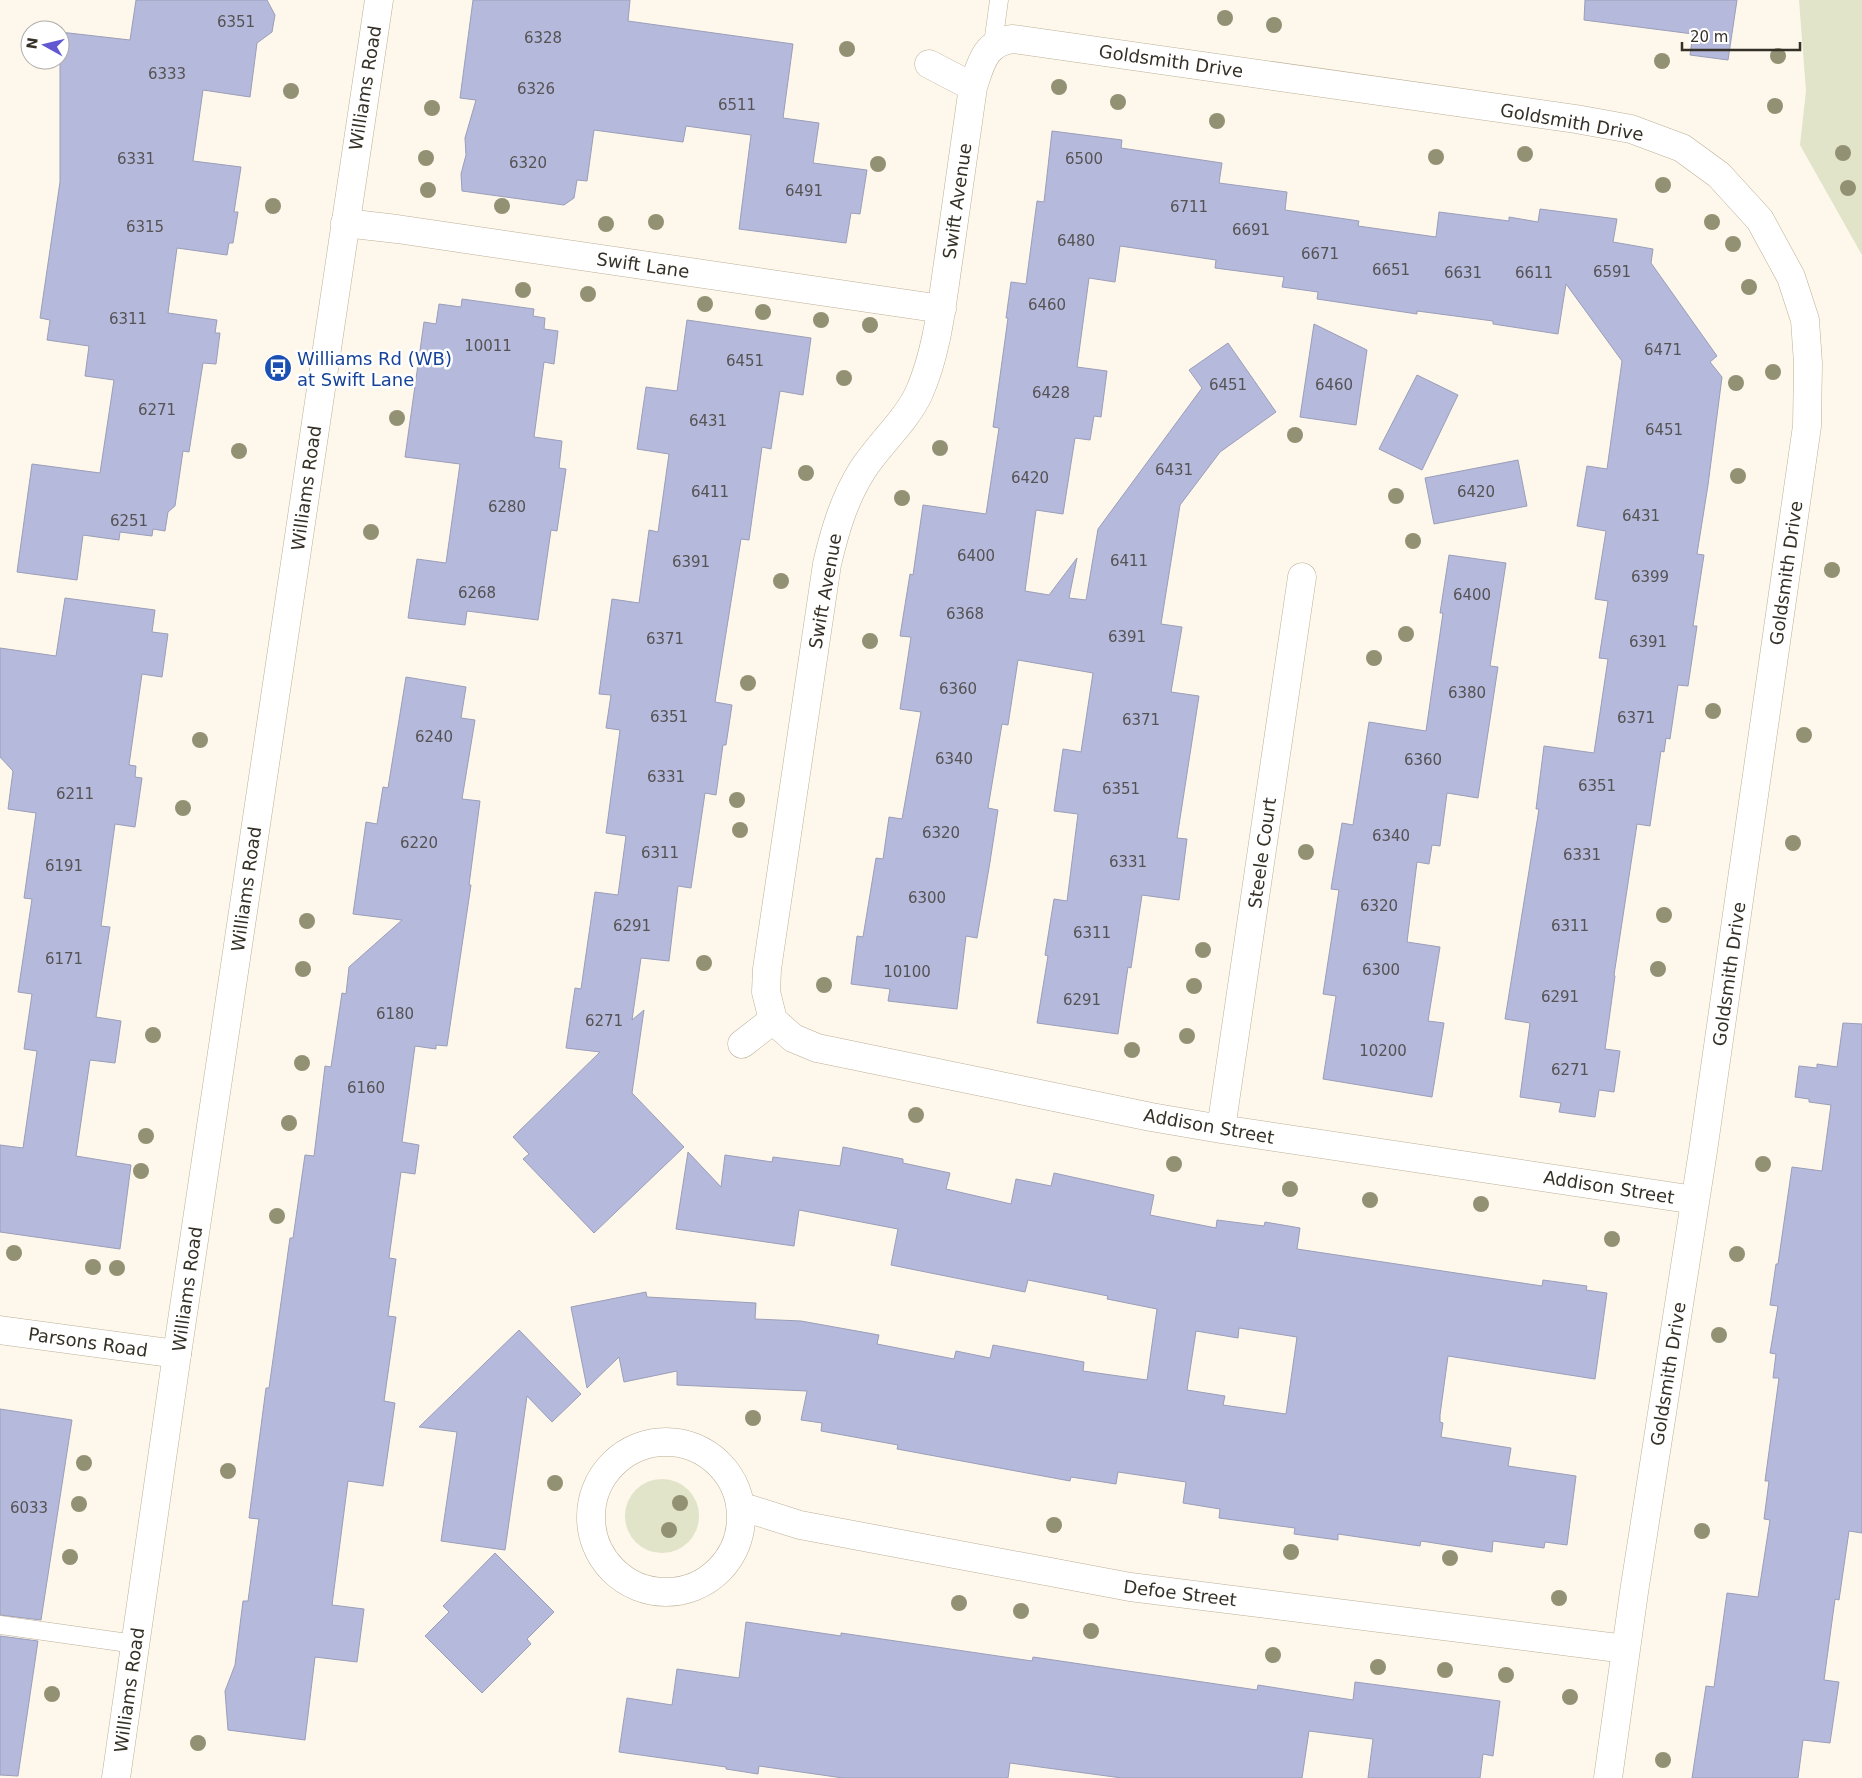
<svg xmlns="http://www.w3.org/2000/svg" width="1862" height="1778" viewBox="0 0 1862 1778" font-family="'DejaVu Sans',sans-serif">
<rect width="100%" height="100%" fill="#fdf7ec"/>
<path fill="#e1e4c8" d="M1799 0H1862V255L1800 145 1806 91Z
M625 1516a37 37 0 1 1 74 0a37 37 0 1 1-74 0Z"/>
<path fill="#b5b9dc" stroke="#9b9eb8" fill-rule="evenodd" d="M136 0H267L275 15 272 32 257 43 250 97 203 90 193 161 241 167 234 212H238L233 243H229L227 255 177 248 168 313 217 320 215 333H220L216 364 203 363 189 452 183 451 175 506 168 512 165 531 153 529 152 536 120 532 119 540 83 535 77 580 17 572 32 464 100 473 114 380 85 376 89 346 47 340 50 320 40 318 60 182V32L130 40Z
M473 0H630L628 21 793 44 783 118 819 123 813 163 867 170 860 214 851 213 846 243 739 229 751 135 686 126 683 142 594 130 587 181 577 180 574 198 564 205 462 191 461 174 466 155 465 138 476 100 460 98Z
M1585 0H1737L1728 60 1690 55 1693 34 1584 20Z
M1052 131 1122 140 1121 148 1222 163 1219 183 1287 192 1285 210 1359 221 1358 226 1436 237 1439 212 1509 221V217L1538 222 1540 209 1617 219 1613 242 1653 249 1651 263 1717 356 1710 362 1722 377 1708 485 1697 554 1704 555 1693 626H1697L1688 686 1678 685 1670 739 1666 738 1664 752 1661 751 1650 826 1637 824 1614 975 1615 976 1605 1049 1620 1051 1614 1092 1599 1090 1595 1117 1559 1112 1561 1103 1520 1097 1530 1023 1505 1019 1539 809H1536L1544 746 1594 753 1608 659 1599 658 1608 601 1595 599 1606 531 1577 526 1587 466 1607 469 1622 361 1566 284 1558 334 1493 324V321L1417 311V314L1317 299 1318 292 1282 287 1284 277 1215 268 1216 260 1120 246 1115 282 1089 278 1077 367 1107 371 1101 417 1094 416 1090 440 1075 438 1063 514 1036 510 1025 591 1049 595 1077 558 1069 598 1086 600 1098 529 1202 388 1189 370 1228 343 1276 412 1220 452 1180 505 1161 624 1182 627 1171 692 1199 696 1177 838 1187 839 1179 900 1142 895 1131 968 1128 967 1118 1034 1037 1023 1048 956 1045 955 1054 899 1067 901 1078 814 1054 811 1063 749 1081 752 1093 673 1018 660 1008 725 1002 724 988 808 998 810 990 862 977 938 966 936 957 1009 888 1001 890 989 851 984 857 936 863 937 876 858 883 859 889 817 902 819 921 712 900 709 911 637 900 636 910 574 913 575 923 505 986 514 999 428 993 427 1008 318H1006L1011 282 1026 284 1037 201 1044 202Z
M462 299 534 309 533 316 545 318 544 329 558 331 554 364 544 362 534 437 562 441 559 468 566 469 557 531 551 530 538 620 467 611 465 625 408 618 417 559 446 563 460 464 405 457 424 322 436 324 439 304 461 307Z
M687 320 811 338 803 395 780 391 771 449 762 447 749 540 741 539 715 702 732 705 726 745H723L716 795 705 793 691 888 678 886 669 961 641 958 632 1020 644 1010 632 1093 684 1147 594 1233 523 1159 529 1154 513 1137 600 1052 566 1048 575 988 581 989 595 892 618 895 626 836 606 833 620 730 606 728 611 695 599 694 612 599 639 603 649 530 658 532 669 454 637 449 646 387 677 391Z
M1314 324 1367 350 1356 425 1300 417Z
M1417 375 1458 395 1422 470 1379 449Z
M1518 460 1527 506 1434 524 1425 478Z
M1449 555 1506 563 1490 666 1498 667 1478 798 1447 793 1440 846 1432 845 1429 864 1417 862 1407 942 1440 947 1428 1021 1444 1023 1432 1097 1323 1079 1336 996 1323 994 1339 890 1331 889 1342 823 1353 825 1369 722 1426 731 1443 613H1440Z
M65 598 155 610 152 632 168 634 162 677 142 674 129 765 136 766 135 777 142 778 135 827 115 824 101 926 110 927 96 1017 121 1021 115 1063 90 1060 76 1156 131 1165 120 1249 0 1232V1145L23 1148 37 1051 24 1049 32 994 18 992 32 899 24 898 36 813 8 809 13 771 0 757V648L56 656Z
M406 677 466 687 461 718 475 720 462 799 480 801 469 885H471L447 1046 436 1045V1049L415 1046 402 1142 419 1145 415 1174 401 1172 389 1258 396 1259 388 1316 396 1317 384 1401 395 1403 383 1486 348 1481 332 1605 364 1609 357 1662 315 1657 305 1740 228 1730 225 1691 235 1665 243 1601H248L259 1519 249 1518 260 1434 266 1388H269L290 1238H293L305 1155 314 1156 325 1066 331 1067 342 993 346 994 349 967 402 920 353 914 366 822 377 824 383 787 388 788Z
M1843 1023 1862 1024V1533L1849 1531 1839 1600 1835 1599 1824 1680 1839 1682 1830 1743 1803 1740 1798 1778H1692L1706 1686 1714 1687 1727 1593 1758 1597 1770 1520 1764 1519 1769 1481H1765L1779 1378H1773L1776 1354 1770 1353 1778 1306 1770 1305 1776 1264H1778L1792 1167 1822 1171 1831 1105 1809 1102V1099L1795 1097 1799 1066 1817 1068V1064L1837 1067Z
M843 1147 903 1159V1163L950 1173 946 1189 1011 1204 1016 1179 1051 1186 1054 1173 1154 1195 1150 1215 1216 1228 1217 1220 1264 1226 1265 1222 1300 1228 1297 1249 1542 1286 1543 1280 1587 1286 1586 1290 1607 1293 1595 1379 1448 1356 1440 1415V1422L1443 1423 1441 1437 1511 1448 1508 1466 1576 1476 1567 1545 1545 1542 1544 1548 1493 1541 1492 1552 1421 1541 1420 1546 1338 1534V1540L1294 1534 1295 1528 1219 1518 1220 1509 1183 1503 1186 1482 1118 1472 1116 1484 1071 1477 1070 1481 897 1449 898 1445 821 1431 822 1423 801 1420 807 1391 677 1385V1371L624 1382 619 1357 587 1388 571 1307 646 1292 647 1297 756 1303 755 1319 801 1321 879 1335 877 1344 954 1359 956 1351 990 1358 993 1345 1084 1362 1083 1371 1147 1380 1157 1309 1107 1299 1108 1296 1028 1280 1025 1292 891 1265 898 1229 799 1210 794 1246 676 1229 688 1152 721 1187 725 1155 772 1162 773 1157 840 1166ZM1239 1328 1297 1337 1286 1414 1223 1405 1225 1396 1187 1390 1196 1331 1238 1338Z
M519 1330 581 1394 552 1422 527 1396 505 1550 441 1541 457 1432 419 1427Z
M0 1409 72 1420 41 1620 0 1615Z
M495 1553 554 1612 527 1639 531 1644 482 1693 425 1636 449 1612 443 1606Z
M746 1622 841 1636V1633L1032 1661 1033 1657 1257 1690 1258 1685 1353 1700 1355 1682 1500 1701 1493 1756 1483 1754 1480 1778H1368L1373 1739 1309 1731 1302 1778H1122L1010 1763 1008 1778H843L759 1766 758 1774 726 1769V1767L619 1752 627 1698 672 1705 677 1669 739 1678Z
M0 1636 38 1641 18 1776 0 1775Z"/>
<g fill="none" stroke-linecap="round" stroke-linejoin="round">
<g stroke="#bdaf96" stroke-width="19">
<path id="service" d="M993 44 999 0
M0 1625 135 1644"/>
</g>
<g stroke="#bdaf96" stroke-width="29">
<path id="minor" d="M973 87C981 63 985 42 1013 39L1576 119 1631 129 1682 148 1719 175 1760 220 1791 277 1805 320 1808 363 1807 426 1703 1151 1634 1592 1608 1778
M345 223 397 229 942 309
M773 1020 766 992 767 969 827 564C835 530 844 499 863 469 880 443 906 421 919 393 938 350 942 302 949 256 957 200 965 144 973 87L929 64
M742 1044 773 1020 793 1038 817 1048 1151 1117 1221 1129 1695 1200
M1221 1129 1302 577
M0 1330 177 1354
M591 1517a75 75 0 1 1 150 0a75 75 0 1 1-150 0Z
M740 1506 800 1525 1130 1587 1626 1649"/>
</g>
<g stroke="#bdaf96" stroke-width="29">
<path id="tertiary" d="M116 1778 177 1354 379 0"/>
</g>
<use href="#service" stroke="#fff" stroke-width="18"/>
<use href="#minor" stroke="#fff" stroke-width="28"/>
<use href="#tertiary" stroke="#fff" stroke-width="28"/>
</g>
<g fill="#929174">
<circle cx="1225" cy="18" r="8"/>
<circle cx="1274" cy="25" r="8"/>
<circle cx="847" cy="49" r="8"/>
<circle cx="1778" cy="56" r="8"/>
<circle cx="1662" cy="61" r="8"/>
<circle cx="1059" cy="87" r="8"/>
<circle cx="291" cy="91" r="8"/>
<circle cx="1118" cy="102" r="8"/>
<circle cx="1775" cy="106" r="8"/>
<circle cx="432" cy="108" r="8"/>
<circle cx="1217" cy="121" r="8"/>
<circle cx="1843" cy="153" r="8"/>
<circle cx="1525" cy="154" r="8"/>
<circle cx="1436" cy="157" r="8"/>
<circle cx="426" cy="158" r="8"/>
<circle cx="878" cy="164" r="8"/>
<circle cx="1663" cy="185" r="8"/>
<circle cx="1848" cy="188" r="8"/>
<circle cx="428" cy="190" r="8"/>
<circle cx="273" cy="206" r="8"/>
<circle cx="502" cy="206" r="8"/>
<circle cx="656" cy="222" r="8"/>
<circle cx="1712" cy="222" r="8"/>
<circle cx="606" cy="224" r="8"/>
<circle cx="1733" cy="244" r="8"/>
<circle cx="1749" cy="287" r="8"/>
<circle cx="523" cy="290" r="8"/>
<circle cx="588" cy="294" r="8"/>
<circle cx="705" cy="304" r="8"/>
<circle cx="763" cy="312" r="8"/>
<circle cx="821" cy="320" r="8"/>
<circle cx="870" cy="325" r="8"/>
<circle cx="1773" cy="372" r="8"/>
<circle cx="844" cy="378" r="8"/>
<circle cx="1736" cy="383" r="8"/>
<circle cx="397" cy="418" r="8"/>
<circle cx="1295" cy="435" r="8"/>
<circle cx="940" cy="448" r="8"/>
<circle cx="239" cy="451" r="8"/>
<circle cx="806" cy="473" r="8"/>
<circle cx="1738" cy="476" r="8"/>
<circle cx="1396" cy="496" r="8"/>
<circle cx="902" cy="498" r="8"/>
<circle cx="371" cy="532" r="8"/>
<circle cx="1413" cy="541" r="8"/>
<circle cx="1832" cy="570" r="8"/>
<circle cx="781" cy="581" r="8"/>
<circle cx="1406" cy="634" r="8"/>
<circle cx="870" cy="641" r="8"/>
<circle cx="1374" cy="658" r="8"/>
<circle cx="748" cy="683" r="8"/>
<circle cx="1713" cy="711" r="8"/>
<circle cx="1804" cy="735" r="8"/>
<circle cx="200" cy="740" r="8"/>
<circle cx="737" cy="800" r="8"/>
<circle cx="183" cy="808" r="8"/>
<circle cx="740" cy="830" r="8"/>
<circle cx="1793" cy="843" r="8"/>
<circle cx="1306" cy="852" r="8"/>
<circle cx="1664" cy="915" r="8"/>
<circle cx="307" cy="921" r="8"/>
<circle cx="1203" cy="950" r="8"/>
<circle cx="704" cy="963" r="8"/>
<circle cx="303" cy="969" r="8"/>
<circle cx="1658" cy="969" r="8"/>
<circle cx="824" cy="985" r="8"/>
<circle cx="1194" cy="986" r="8"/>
<circle cx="153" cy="1035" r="8"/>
<circle cx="1187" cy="1036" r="8"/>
<circle cx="1132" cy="1050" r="8"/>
<circle cx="302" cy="1063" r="8"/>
<circle cx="916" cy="1115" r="8"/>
<circle cx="289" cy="1123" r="8"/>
<circle cx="146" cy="1136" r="8"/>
<circle cx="1174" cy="1164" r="8"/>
<circle cx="1763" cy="1164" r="8"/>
<circle cx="141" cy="1171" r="8"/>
<circle cx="1290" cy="1189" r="8"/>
<circle cx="1370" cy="1200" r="8"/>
<circle cx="1481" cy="1204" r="8"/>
<circle cx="277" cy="1216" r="8"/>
<circle cx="1612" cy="1239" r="8"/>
<circle cx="14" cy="1253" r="8"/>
<circle cx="1737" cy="1254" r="8"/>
<circle cx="93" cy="1267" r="8"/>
<circle cx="117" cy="1268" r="8"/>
<circle cx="1719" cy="1335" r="8"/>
<circle cx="753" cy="1418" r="8"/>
<circle cx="84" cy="1463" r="8"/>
<circle cx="228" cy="1471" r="8"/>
<circle cx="555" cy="1483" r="8"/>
<circle cx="680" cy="1503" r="8"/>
<circle cx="79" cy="1504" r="8"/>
<circle cx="1054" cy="1525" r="8"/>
<circle cx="669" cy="1530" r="8"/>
<circle cx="1702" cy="1531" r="8"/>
<circle cx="1291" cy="1552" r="8"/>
<circle cx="70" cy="1557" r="8"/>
<circle cx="1450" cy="1558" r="8"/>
<circle cx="1559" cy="1598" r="8"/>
<circle cx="959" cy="1603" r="8"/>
<circle cx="1021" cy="1611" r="8"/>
<circle cx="1091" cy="1631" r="8"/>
<circle cx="1273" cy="1655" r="8"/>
<circle cx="1378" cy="1667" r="8"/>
<circle cx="1445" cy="1670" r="8"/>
<circle cx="1506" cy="1675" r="8"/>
<circle cx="52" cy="1694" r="8"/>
<circle cx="1570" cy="1697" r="8"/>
<circle cx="198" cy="1743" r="8"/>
<circle cx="1663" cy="1760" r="8"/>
</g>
<defs>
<g id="bus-disc" transform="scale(1.4375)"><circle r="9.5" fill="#1a4fb4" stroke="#fff"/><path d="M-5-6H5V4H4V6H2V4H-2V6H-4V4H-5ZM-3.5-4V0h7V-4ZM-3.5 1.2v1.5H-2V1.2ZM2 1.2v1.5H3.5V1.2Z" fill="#fff"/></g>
</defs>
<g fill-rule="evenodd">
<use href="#bus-disc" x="278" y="368"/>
</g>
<g text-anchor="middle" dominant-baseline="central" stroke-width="5" stroke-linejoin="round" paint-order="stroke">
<g font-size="15" fill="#565354">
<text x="236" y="22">6351</text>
<text x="543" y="38">6328</text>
<text x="167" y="74">6333</text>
<text x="536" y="89">6326</text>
<text x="737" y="105">6511</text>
<text x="136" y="159">6331</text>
<text x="1084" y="159">6500</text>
<text x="528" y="163">6320</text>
<text x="804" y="191">6491</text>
<text x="1189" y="207">6711</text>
<text x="145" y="227">6315</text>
<text x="1251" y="230">6691</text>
<text x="1076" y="241">6480</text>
<text x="1320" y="254">6671</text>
<text x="1391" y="270">6651</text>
<text x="1612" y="272">6591</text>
<text x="1463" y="273">6631</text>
<text x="1534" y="273">6611</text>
<text x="1047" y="305">6460</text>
<text x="128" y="319">6311</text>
<text x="488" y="346">10011</text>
<text x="1663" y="350">6471</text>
<text x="745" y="361">6451</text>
<text x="1228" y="385">6451</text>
<text x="1334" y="385">6460</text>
<text x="1051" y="393">6428</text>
<text x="157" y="410">6271</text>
<text x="708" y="421">6431</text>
<text x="1664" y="430">6451</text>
<text x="1174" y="470">6431</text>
<text x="1030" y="478">6420</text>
<text x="710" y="492">6411</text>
<text x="1476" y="492">6420</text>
<text x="507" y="507">6280</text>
<text x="1641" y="516">6431</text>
<text x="129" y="521">6251</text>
<text x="976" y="556">6400</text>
<text x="1129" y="561">6411</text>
<text x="691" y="562">6391</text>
<text x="1650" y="577">6399</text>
<text x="477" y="593">6268</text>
<text x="1472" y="595">6400</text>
<text x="965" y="614">6368</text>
<text x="1127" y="637">6391</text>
<text x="665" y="639">6371</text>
<text x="1648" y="642">6391</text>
<text x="958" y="689">6360</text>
<text x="1467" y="693">6380</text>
<text x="669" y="717">6351</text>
<text x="1636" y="718">6371</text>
<text x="1141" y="720">6371</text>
<text x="434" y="737">6240</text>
<text x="954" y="759">6340</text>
<text x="1423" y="760">6360</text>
<text x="666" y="777">6331</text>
<text x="1597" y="786">6351</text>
<text x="1121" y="789">6351</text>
<text x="75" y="794">6211</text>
<text x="941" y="833">6320</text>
<text x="1391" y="836">6340</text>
<text x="419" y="843">6220</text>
<text x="660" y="853">6311</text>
<text x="1582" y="855">6331</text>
<text x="1128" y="862">6331</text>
<text x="64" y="866">6191</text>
<text x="927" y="898">6300</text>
<text x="1379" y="906">6320</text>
<text x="632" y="926">6291</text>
<text x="1570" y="926">6311</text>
<text x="1092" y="933">6311</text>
<text x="64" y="959">6171</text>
<text x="1381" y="970">6300</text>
<text x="907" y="972">10100</text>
<text x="1560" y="997">6291</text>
<text x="1082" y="1000">6291</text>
<text x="395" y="1014">6180</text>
<text x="604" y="1021">6271</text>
<text x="1383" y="1051">10200</text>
<text x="1570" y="1070">6271</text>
<text x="366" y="1088">6160</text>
<text x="29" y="1508">6033</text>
</g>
<g font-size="18" fill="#363127" stroke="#fff">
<text transform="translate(1171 61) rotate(8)">Goldsmith Drive</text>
<text transform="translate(365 88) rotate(-81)">Williams Road</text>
<text transform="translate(1572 122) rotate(10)">Goldsmith Drive</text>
<text transform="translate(957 201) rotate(-82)">Swift Avenue</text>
<text transform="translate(643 265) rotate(8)">Swift Lane</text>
<text transform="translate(306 488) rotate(-82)">Williams Road</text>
<text transform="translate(1786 573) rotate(-82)">Goldsmith Drive</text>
<text transform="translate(825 591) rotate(-80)">Swift Avenue</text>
<text transform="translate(1262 853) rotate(-82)">Steele Court</text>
<text transform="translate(246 889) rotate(-82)">Williams Road</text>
<text transform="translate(1729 974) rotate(-82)">Goldsmith Drive</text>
<text transform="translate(1209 1126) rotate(10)">Addison Street</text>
<text transform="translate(1609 1187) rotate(9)">Addison Street</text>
<text transform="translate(187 1289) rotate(-82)">Williams Road</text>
<text transform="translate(88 1342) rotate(8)">Parsons Road</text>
<text transform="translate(1668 1374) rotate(-81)">Goldsmith Drive</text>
<text transform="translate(1180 1593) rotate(7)">Defoe Street</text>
<text transform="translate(129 1690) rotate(-82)">Williams Road</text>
</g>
<g font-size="18" fill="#164399" stroke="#fff" text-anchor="start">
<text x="297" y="358">Williams Rd (WB)<tspan x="297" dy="21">at Swift Lane</tspan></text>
</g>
</g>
<g transform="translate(45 45) rotate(278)"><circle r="24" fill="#ffffff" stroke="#afada9"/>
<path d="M0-4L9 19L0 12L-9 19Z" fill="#6258d1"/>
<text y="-8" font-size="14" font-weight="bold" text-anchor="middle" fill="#363127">N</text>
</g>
<path d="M1682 42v8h118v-8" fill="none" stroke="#363127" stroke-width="2.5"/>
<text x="1690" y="42" font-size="15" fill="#363127" stroke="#ffffff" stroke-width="4" paint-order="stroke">20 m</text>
</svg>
